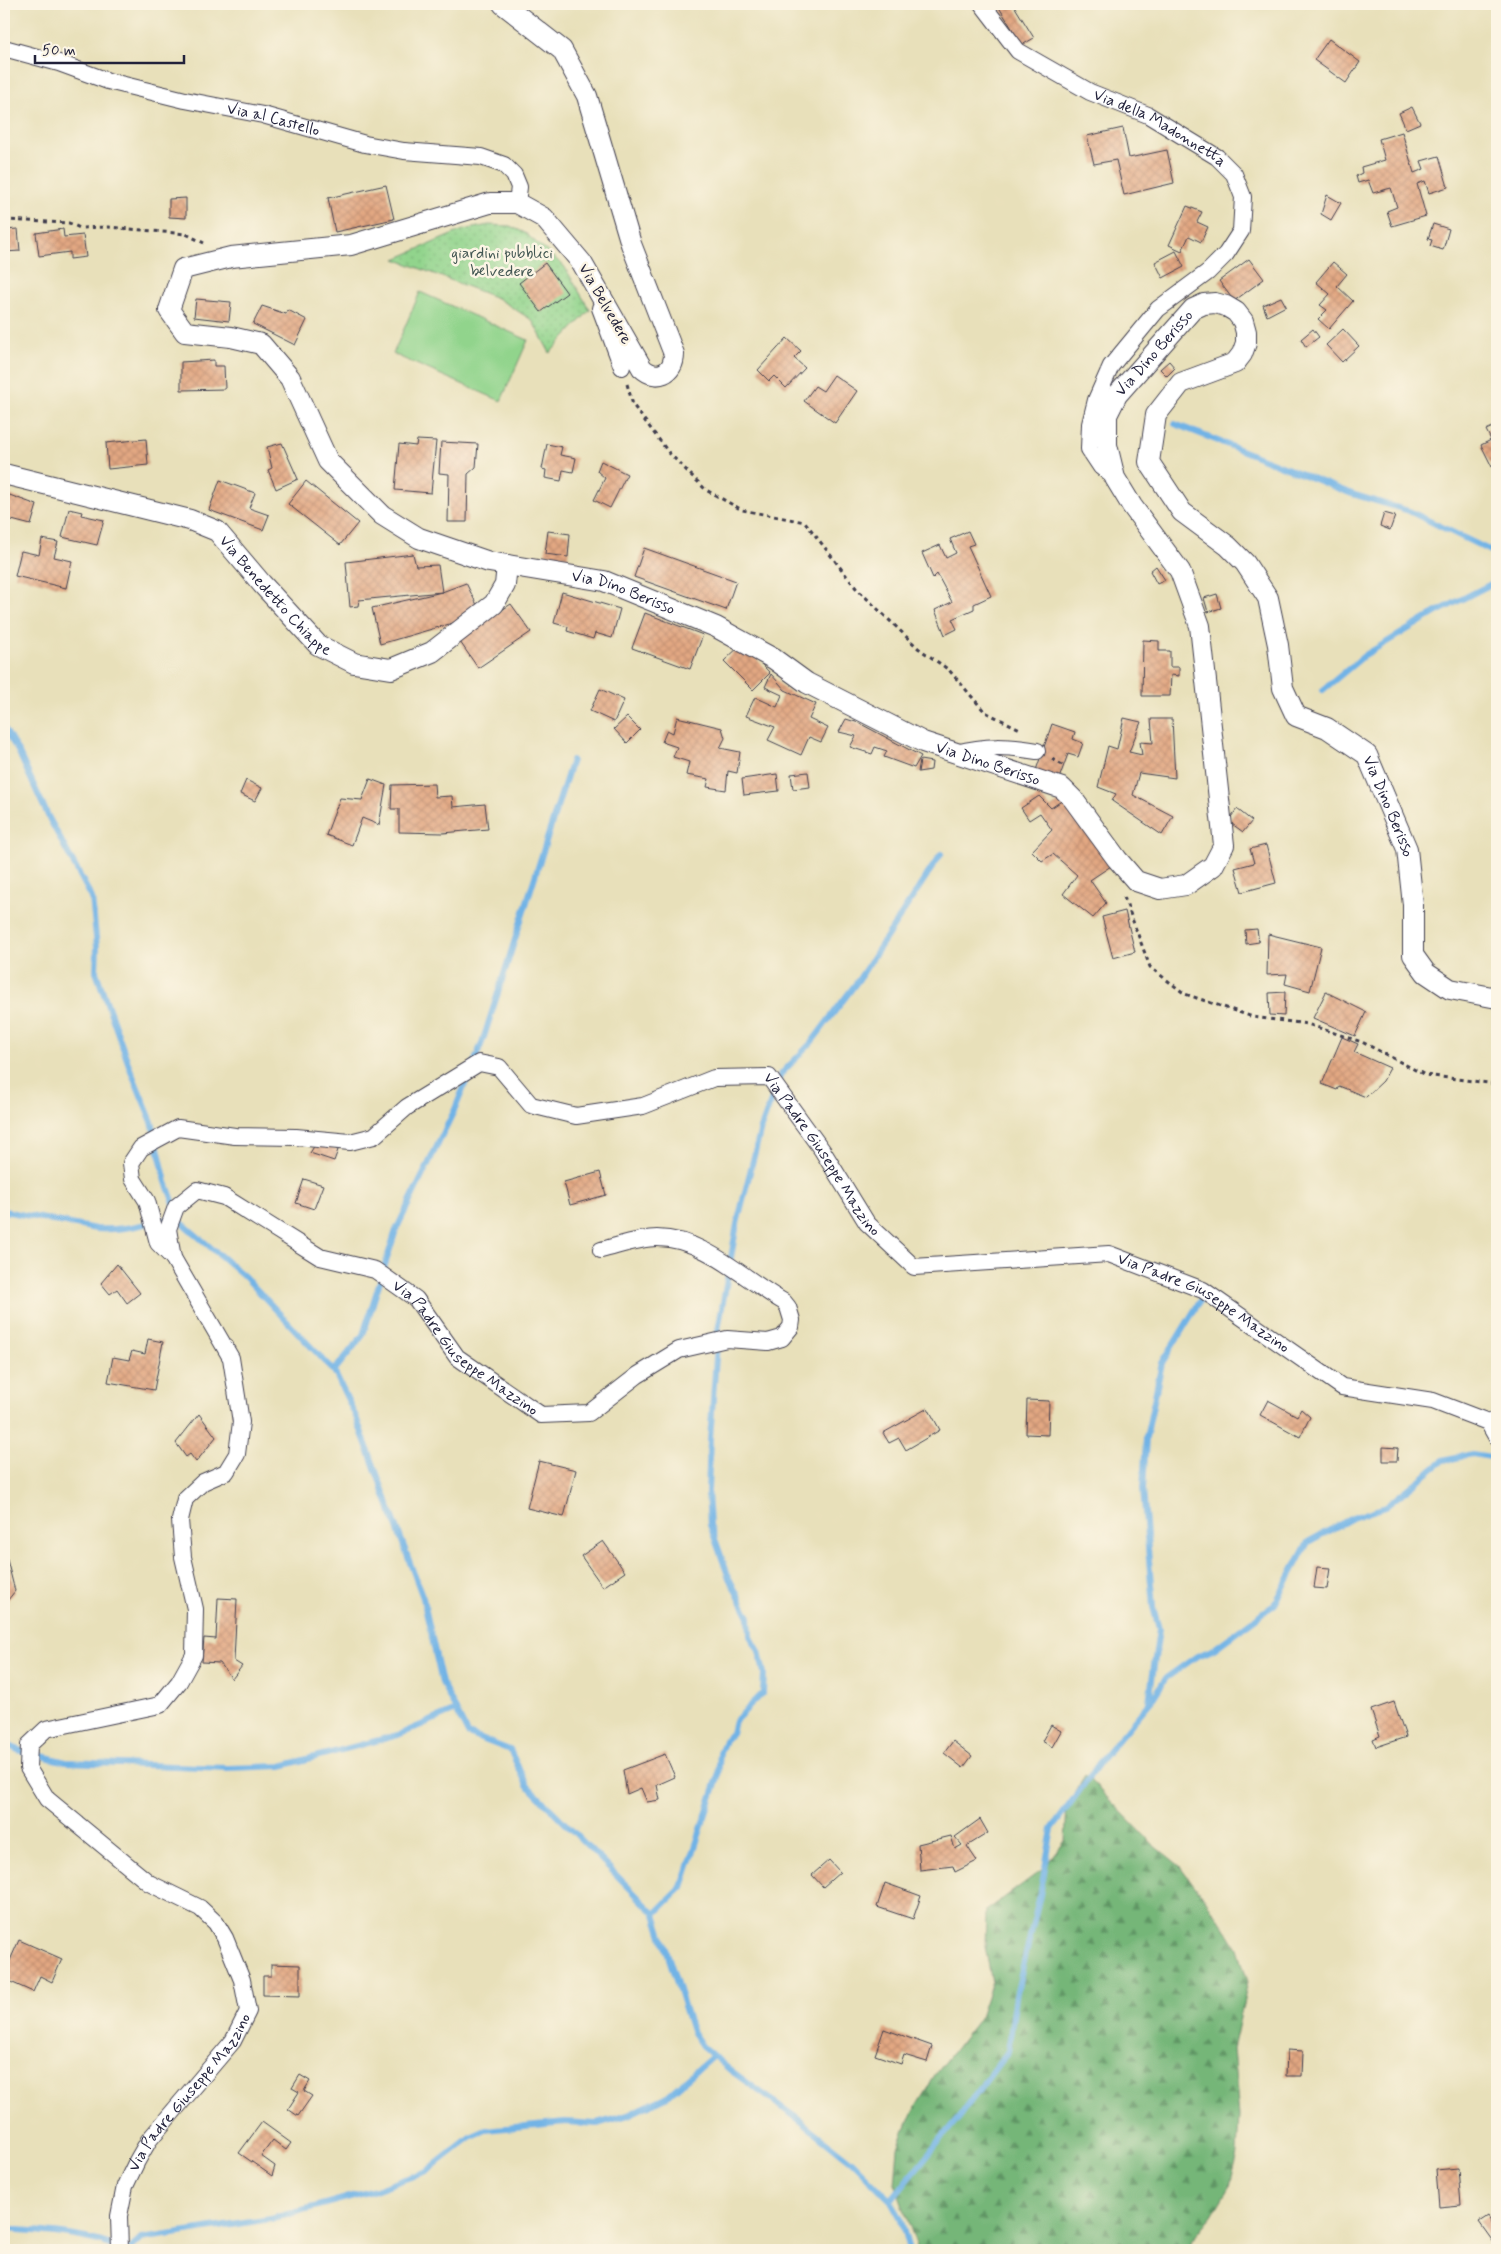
<svg xmlns="http://www.w3.org/2000/svg" width="1501" height="2254" viewBox="0 0 1501 2254" font-family="Mynerve,sans-serif">
<defs>
<pattern id="forest-firs" width="22" height="20" patternUnits="userSpaceOnUse" patternTransform="scale(1.25)"><rect width="22" height="20" fill="#74b678"/><path d="M5 1l3.5 6h-7zM16 11l3.5 6h-7z" fill="#5f9464"/></pattern>
<pattern id="park-dots" width="8" height="8" patternUnits="userSpaceOnUse" patternTransform="scale(1.25)"><rect width="8" height="8" fill="#91d48c"/><path d="M2 2h.1M6 6h.1" fill="none" stroke="#7db67a" stroke-width="1.8" stroke-linecap="round"/></pattern>
<pattern id="building-cross-hatch" width="8" height="8" patternUnits="userSpaceOnUse" patternTransform="scale(1.25)"><rect width="8" height="8" fill="#e2a782"/><path d="M0 0l8 8M0 8l8-8" fill="none" stroke="#c28f71"/></pattern>
</defs>
<rect width="100%" height="100%" fill="#fcf5e5"/>
<filter id="ink" filterUnits="userSpaceOnUse"><feTurbulence type="fractalNoise" baseFrequency=".02" numOctaves="2"/><feDisplacementMap in="SourceGraphic" scale="10" xChannelSelector="R" yChannelSelector="G"/><feConvolveMatrix kernelMatrix="1 2 1 2 8 2 1 2 1" color-interpolation-filters="sRGB"/></filter>
<filter id="wash" filterUnits="userSpaceOnUse"><feTurbulence type="fractalNoise" baseFrequency=".0096" numOctaves="4" result="noise"/><feDisplacementMap in="SourceGraphic" scale="20" xChannelSelector="R" yChannelSelector="G"/><feGaussianBlur stdDeviation="1.12" result="paint"/><feColorMatrix in="noise" values="0 0 0 0 0 0 0 0 0 0 0 0 0 0 0 0 0 1.4 0 .05"/><feComposite in="paint" operator="in"/></filter>
<g filter="url(#wash)">
<rect width="100%" height="100%" fill="#e8e0ba"/>
<path fill="#91d48c" stroke="#5a7b64" d="M420 292 528 340 501 401 393 354Z"/>
<path fill="url(#forest-firs)" stroke="#4b6c5a" d="M1085 1775 1154 1845 1180 1866 1220 1920 1238 1949 1248 1982 1233 2049 1239 2116 1237 2154 1229 2187 1212 2216 1184 2250H918L895 2184 898 2147 912 2113 936 2074 980 2017 992 1982 985 1947 986 1911 1043 1869 1065 1841 1067 1806Z"/>
<path fill="url(#park-dots)" stroke="#5a7b64" d="M489 225 510 226 525 233 564 266 590 310 550 353 532 320 497 298 395 259 463 230Z"/>
<g fill="none" stroke-linecap="round" stroke-linejoin="round">
<path stroke="#71b3e6" stroke-width="6" d="M1175 424 1352 494 1409 511 1497 554
M1323 690 1365 655 1437 612 1497 581
M4 728 18 751 49 818 92 898 97 947 96 972 131 1071 152 1122 166 1182 181 1222 244 1276 334 1371 356 1417 423 1598 442 1683 468 1734 510 1750 527 1785 655 1914 692 2031 702 2046 730 2070 798 2119 852 2162 891 2201 900 2217 909 2250
M474 1063 483 1040 572 760
M4 1211 96 1229C122 1231 144 1224 170 1219
M334 1371 363 1335 396 1230 455 1109 470 1072
M1149 1702 1159 1629 1153 1607 1143 1489 1146 1438 1162 1363 1205 1293
M4 1743 18 1750 66 1762 228 1768 281 1766 398 1735 456 1710
M655 1914 682 1887 718 1777 720 1753 725 1740 732 1733 735 1721 763 1693 764 1673 759 1651 750 1636 749 1617 729 1578 710 1525 708 1491 710 1439 718 1330 737 1224 761 1128 781 1074 811 1043 857 982 941 854
M891 2201 962 2113 1008 2051 1016 1996 1040 1895 1052 1829 1102 1759 1152 1700 1166 1678 1197 1656 1214 1649 1275 1604 1308 1542 1352 1518 1385 1507 1443 1461 1472 1454 1497 1458
M4 2229C38 2231 87 2234 118 2248
M129 2250 141 2239 271 2219 375 2190 427 2171 470 2137 486 2130 565 2122 597 2124 628 2115 666 2097 713 2056"/>
</g>
<g id="blocks">
<path fill="url(#building-cross-hatch)" d="M997 4H1013L1034 38 1022 45Z
M1329 39 1360 62 1346 83 1314 60Z
M1412 107 1420 123 1406 129 1399 113Z
M1123 128 1129 158 1167 150 1174 183 1124 195 1116 160 1094 164 1087 136Z
M1402 132 1414 173 1424 169 1421 161 1439 156 1448 187 1429 193 1425 181 1417 184 1426 216 1392 226 1387 211 1397 207 1391 188 1373 193 1368 180 1358 183 1356 176 1362 173 1361 167 1385 160 1379 139Z
M386 185 394 219 335 232 328 198Z
M1327 195 1341 203 1331 220 1321 214Z
M186 198V218L169 217V199Z
M1187 206 1202 212 1197 222 1208 227 1201 242 1189 236 1182 251 1169 245Z
M1433 224 1449 229 1443 250 1430 246 1432 240 1428 239Z
M18 229 20 251 4 252V230Z
M63 229 64 237 83 235 86 257 70 259V252L39 256 36 233Z
M1176 251 1184 267 1163 278 1155 262Z
M1249 259 1264 279 1234 301 1219 281Z
M1333 262 1347 274 1337 286 1353 301 1329 329 1318 319 1327 310 1320 305 1330 294 1316 282Z
M545 263 567 293 541 312 519 283Z
M1281 297 1286 306 1267 316 1263 305Z
M196 299 231 302 229 321 194 317Z
M262 306 286 314 288 310 307 320 295 345 253 324Z
M1313 329 1319 337 1306 347 1301 339Z
M1343 329 1359 346 1342 362 1326 345Z
M787 338 801 351 794 358 805 368 786 388 774 376 769 381 758 370Z
M214 360V366H224L225 389 181 390V362Z
M1169 361 1175 368 1167 376 1160 369Z
M834 375 857 391 835 423 804 401 815 386 823 391Z
M1497 425V465L1492 467 1481 445 1491 440 1486 430Z
M146 439 148 465 108 469 106 443Z
M417 440 436 441 431 493 395 490 399 444 416 446Z
M441 442 478 444 476 467 468 474 467 522H448L449 474 439 473Z
M282 443 298 479 276 489 268 470 272 468 267 447Z
M547 444 562 447 560 455 576 458 573 472 563 470 561 481 545 478 546 470 542 469Z
M601 461 627 474 610 508 594 500 605 478 597 471Z
M220 480 255 493 249 508 269 515 263 530 209 510Z
M306 481 358 523 340 545 288 504Z
M4 493 37 505 31 525 4 518Z
M69 509 82 512 81 515 104 520 97 545 62 537Z
M1384 513 1395 516 1390 530 1380 526Z
M548 531 570 534 568 557 545 554Z
M968 531 974 544 968 546 991 596 974 604V609L952 619 957 629 945 635 935 610 952 602 937 574 933 578 922 553 940 545 946 558 956 553 950 539Z
M42 539 58 542 54 557 72 561 66 588 15 576 21 551 39 555Z
M644 548 736 581 726 610 634 577Z
M413 554 416 566 438 565 442 592 466 583 477 605 453 623 380 644 372 608 442 592 359 600 358 606 350 607 346 562Z
M1156 566 1165 580 1157 584 1150 571Z
M562 592 620 609 612 638 595 633 593 639 567 631 568 627 554 623Z
M1217 594 1221 608 1208 612 1204 598Z
M511 604 531 632 478 668 458 639Z
M645 613 703 635 690 669 632 648Z
M1143 640 1159 641V651H1170V667H1179V676L1171 675 1170 696H1142Z
M742 644 770 673 753 690 724 661Z
M771 674 785 690 816 704 809 719 828 728 821 742 809 737 801 755 768 740 775 727 746 716 755 697 777 707 782 695 765 687Z
M600 689 624 700 614 722 590 711Z
M627 717 640 730 627 743 614 729Z
M677 717 722 728 725 738 720 748 740 752 737 773 728 771 726 790 707 787 709 779 686 775 689 762 673 757 677 747 662 742 667 730 673 733Z
M1124 718 1141 722 1129 752 1142 755 1140 742 1153 743 1151 719H1172L1175 778 1139 773 1133 795 1173 816 1162 835 1112 801 1116 794 1098 787 1108 746 1117 749Z
M846 719 859 723 921 756 914 768 884 757 887 751 875 747 872 754 850 747 856 736 839 732Z
M1052 724 1075 732 1073 739 1083 743 1078 757 1068 754 1057 784 1034 776Z
M920 760 932 762 931 770 918 772Z
M808 772 810 787 793 789 791 774Z
M777 774 779 791 744 795 742 779Z
M370 779 386 785 379 825 362 818 352 845 326 835 340 798 362 800Z
M246 780 262 788 255 801 240 794Z
M434 784 435 797 452 796 453 807 485 804 488 829 443 833 399 832V809H391L392 785Z
M1039 796 1051 808 1066 798 1111 866 1090 880 1106 903 1093 918 1063 894 1077 875 1053 854 1042 861 1032 851 1052 830 1040 813 1029 820 1021 808Z
M1237 809 1252 821 1243 832 1228 821Z
M1266 845 1276 883 1242 892 1235 868 1254 863 1250 849Z
M1125 911 1135 952 1113 958 1102 917Z
M1257 929 1259 942 1246 944 1245 930Z
M1268 934 1321 947 1310 991 1285 984 1287 974 1267 975Z
M1285 992 1284 1016 1270 1015 1269 993Z
M1326 992 1366 1012 1355 1036 1313 1018Z
M1342 1037 1358 1044 1354 1052 1390 1068 1383 1081 1366 1097 1339 1086 1337 1090 1322 1084Z
M318 1140 338 1150 334 1161 310 1153Z
M600 1172 606 1195 570 1205 564 1182Z
M304 1179 323 1185 314 1209 296 1203Z
M117 1264 140 1293 127 1303 117 1289 110 1294 101 1283Z
M148 1339 163 1342 154 1390 108 1382 113 1357 129 1360 132 1351 145 1354Z
M1027 1400 1049 1401 1048 1435 1026 1434Z
M1268 1400 1297 1416 1301 1409 1310 1417 1300 1437 1260 1415Z
M928 1408 940 1430 906 1450 899 1438 889 1443 883 1433Z
M199 1414 216 1437 196 1462 190 1454 186 1457 176 1443Z
M1383 1447 1398 1448 1397 1461H1383Z
M539 1461 576 1470 564 1517 527 1508Z
M603 1541 625 1572 603 1587 581 1556Z
M4 1548 15 1591 4 1605V1592L6 1589 4 1581Z
M1317 1567 1330 1568 1327 1589 1314 1588Z
M218 1598 237 1599 234 1661 242 1666 232 1679 220 1663 202 1662 204 1638 216 1639Z
M1394 1702 1406 1737 1376 1747 1373 1739 1380 1736 1371 1710Z
M1051 1725 1061 1731 1052 1747 1042 1741Z
M953 1741 972 1756 963 1768 944 1753Z
M665 1754 675 1777 657 1785 660 1800 647 1802 641 1788 627 1794 623 1770Z
M980 1819 988 1833 967 1846 977 1861 955 1872 953 1866 920 1870 918 1844 951 1836 955 1849 962 1845 955 1837Z
M829 1860 840 1872 823 1887 812 1875Z
M885 1883 921 1896 913 1919 877 1907Z
M19 1940 62 1959 52 1982 40 1976 33 1992 4 1979V1974Z
M271 1964 300 1965V1996L263 1995V1976H271Z
M884 2029 932 2046 927 2062 904 2055 901 2064 875 2055Z
M1287 2050 1303 2051 1302 2076H1286Z
M300 2075 310 2081 304 2091 312 2096 298 2116 288 2109 299 2092 292 2088Z
M262 2122 291 2143 286 2150 273 2140 261 2156 275 2166 272 2176 239 2153Z
M1458 2168 1461 2205 1439 2207 1436 2170Z
M1488 2216 1497 2230V2241L1494 2243 1479 2222Z"/>
</g>
</g>
<g filter="url(#ink)">
<use href="#blocks" fill-opacity="0" stroke="#403e4e" stroke-width="1"/>
<g fill="none" stroke-linecap="round" stroke-linejoin="round">
<g stroke="#403e4e" stroke-width="18">
<g id="minor">
<path id="s1" d="M982 4 1018 51 1090 92 1148 115 1217 157 1234 174 1243 197 1241 231 1226 254 1208 272 1158 309 1111 366 1096 400 1090 424 1089 449 1101 467 1115 478"/>
<path id="s2" d="M4 48 59 63 108 81 185 100 263 115 365 144 404 151 481 157 504 165 514 175 519 187 517 203"/>
<path d="M600 308 622 367"/>
<path d="M956 753C986 745 1007 746 1037 751"/>
<path id="s3" d="M173 1258 158 1243 147 1201 133 1179 131 1163 141 1148 178 1128 235 1136 296 1137 350 1142 374 1136 407 1107 479 1063 499 1067 531 1105 576 1116 643 1106 714 1078 769 1077 822 1150 867 1223 914 1267 1109 1254 1203 1290 1342 1387 1433 1401 1488 1422 1497 1438"/>
<path id="s4" d="M120 2250 119 2216 125 2186 137 2161 149 2140 233 2041 248 2011 242 1980 225 1938 216 1923 200 1908 149 1883 47 1799 28 1768 29 1745 46 1729 160 1705 179 1682 194 1655 195 1609 183 1557 180 1520 185 1499 203 1482 226 1472 237 1454 241 1422 231 1358 173 1258 168 1229 176 1207 197 1190 224 1197 320 1257 375 1270 416 1299 457 1357 541 1415 589 1413 638 1375 679 1350 727 1339 768 1342 782 1338 791 1327 792 1320 788 1307 784 1302C745 1280 705 1238 657 1238 639 1238 618 1246 601 1250"/>
</g>
</g>
<g stroke="#403e4e" stroke-width="22">
<g id="tertiary">
<path id="s5" d="M503 4 562 50 587 96 631 244 674 354C674 374 656 381 642 368L582 263 544 218 517 203H490L351 245 231 257 183 269 169 310 185 332 231 337 261 344 290 378 328 461 382 515 419 538 489 562 604 581 716 627 774 659 807 683 923 742 1062 788 1073 799 1117 859 1136 881 1160 889 1186 885 1213 866 1224 845 1200 626 1180 571 1132 506 1115 478 1107 445V415L1117 395 1193 309 1204 304 1215 303 1226 306 1236 312 1243 321 1246 332V343L1242 354 1235 363 1181 383 1156 415 1149 462 1182 512 1228 546 1245 563 1268 598 1278 645 1283 688 1296 716 1327 728 1367 755 1407 849 1413 905V955L1426 973 1450 989 1497 998"/>
<path id="s6" d="M4 474 190 520 217 531 262 584 318 645 354 663 391 669 432 652 494 604 505 585 507 565"/>
</g>
</g>
<path stroke="#403e4e" stroke-width="3" stroke-dasharray="4 4" stroke-linecap="butt" d="M4 220 69 223 80 228 108 227 186 234 204 243
M627 384 633 405 669 453 706 490 742 510 805 522 856 588 918 648 949 670 985 712 1022 730
M1052 759 1064 766
M1124 897 1150 967 1185 994 1253 1017 1307 1024 1362 1042 1425 1075 1497 1084"/>
<use href="#minor" stroke="#fff" stroke-width="16"/>
<use href="#tertiary" stroke="#fff" stroke-width="20"/>
</g>
</g>
<g text-anchor="middle" dominant-baseline="central" stroke-width="5" stroke-linejoin="round" paint-order="stroke">
<g font-size="16" fill="#22223b" stroke="#fcf5e5">
<text stroke="none"><textPath href="#s2" startOffset="279">Via al Castello</textPath></text>
<text stroke="none"><textPath href="#s1" startOffset="221">Via della Madonnetta</textPath></text>
<text transform="translate(605 304) rotate(60)">Via Belvedere</text>
<text stroke="none"><textPath href="#s5" startOffset="2860">Via Dino Berisso</textPath></text>
<text stroke="none"><textPath href="#s6" startOffset="308">Via Benedetto Chiappe</textPath></text>
<text stroke="none"><textPath href="#s5" startOffset="1615">Via Dino Berisso</textPath></text>
<text stroke="none"><textPath href="#s5" startOffset="2020">Via Dino Berisso</textPath></text>
<text stroke="none"><textPath href="#s5" startOffset="3610">Via Dino Berisso</textPath></text>
<text stroke="none"><textPath href="#s3" startOffset="902">Via Padre Giuseppe Mazzino</textPath></text>
<text stroke="none"><textPath href="#s3" startOffset="1351">Via Padre Giuseppe Mazzino</textPath></text>
<text stroke="none"><textPath href="#s4" startOffset="1685">Via Padre Giuseppe Mazzino</textPath></text>
<text stroke="none"><textPath href="#s4" startOffset="179">Via Padre Giuseppe Mazzino</textPath></text>
</g>
<g font-size="16" fill="#435753" stroke="#fcf5e5">
<text x="502" y="253">giardini pubblici<tspan x="502" dy="18">belvedere</tspan></text>
</g>
</g>
<rect width="1501" height="2254" fill="none" stroke="#fcf5e5" stroke-width="20"/>
<path d="M35 55v8h149v-8" fill="none" stroke="#22223b" stroke-width="2.5"/>
<text x="42" y="55" font-size="15" fill="#22223b" stroke="#fcf5e5" stroke-width="4" paint-order="stroke">50 m</text>
</svg>
